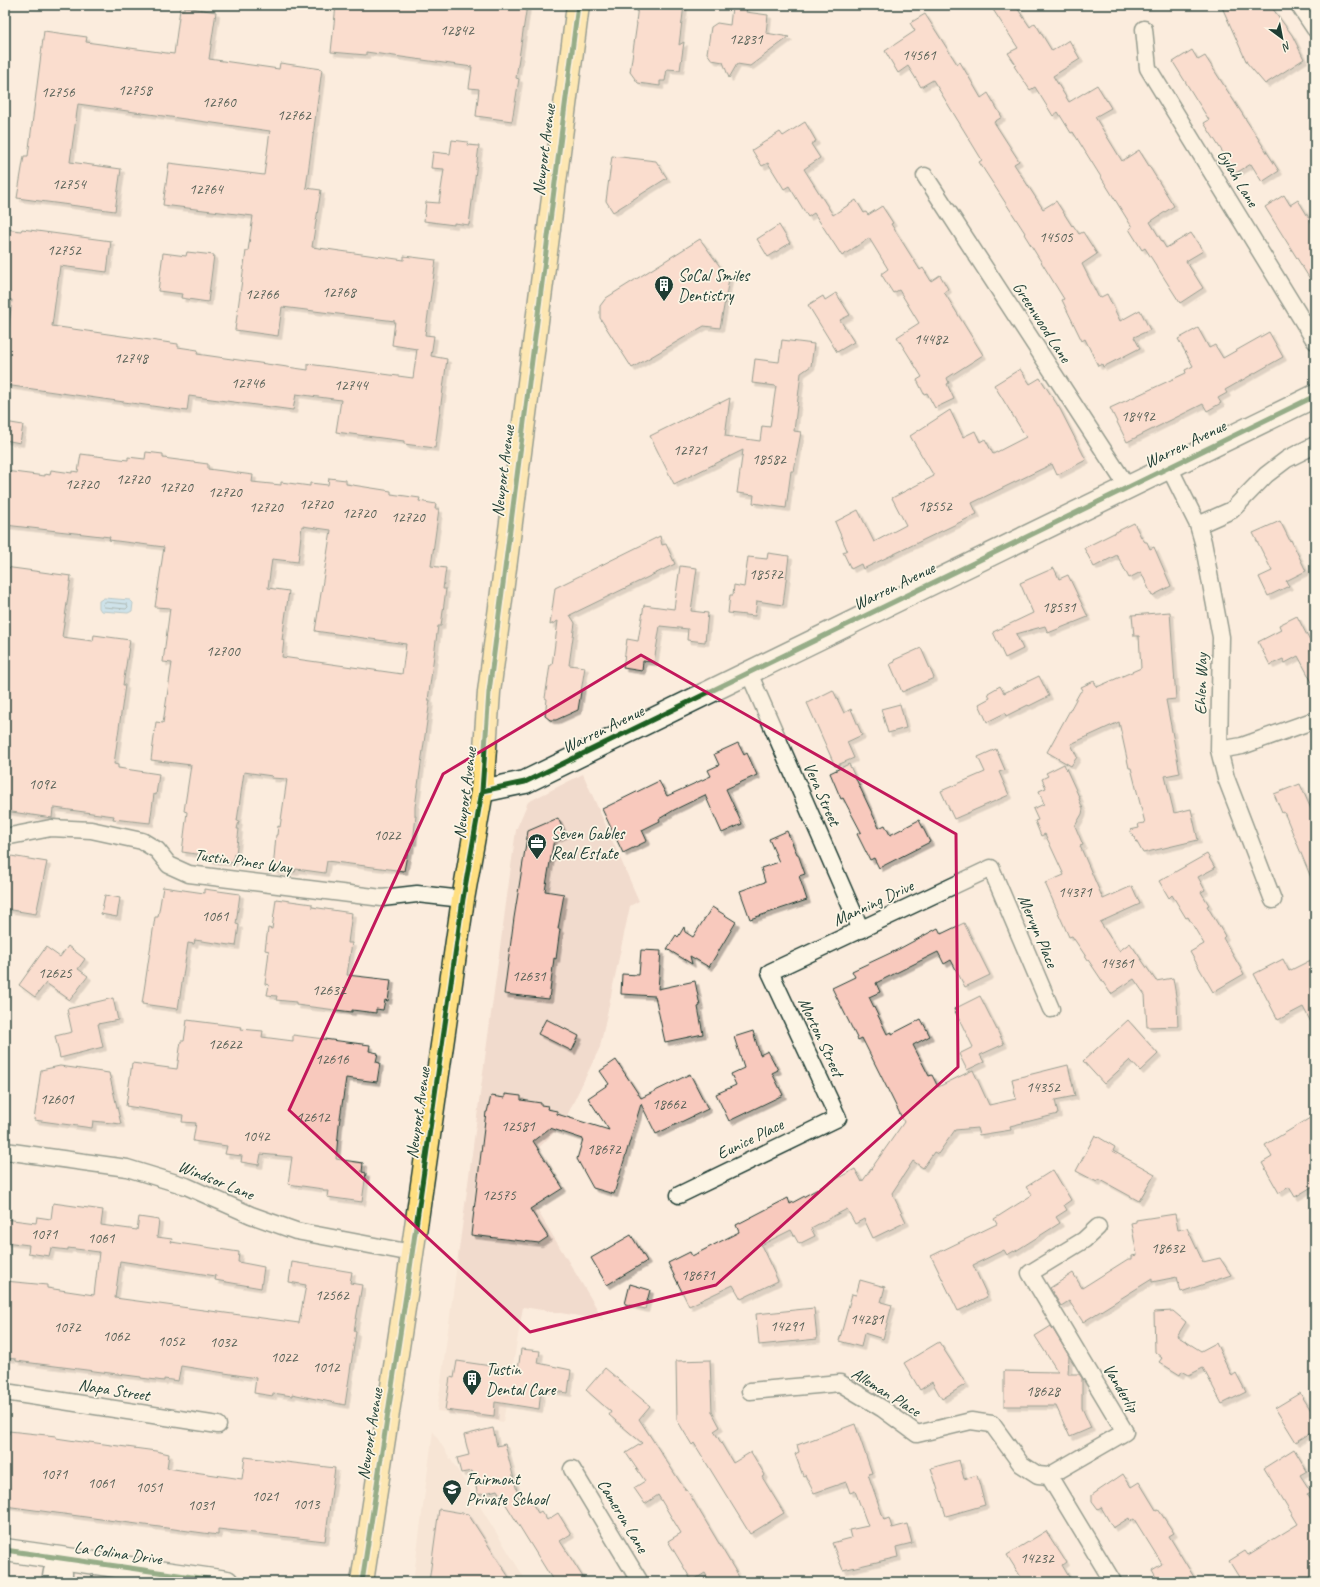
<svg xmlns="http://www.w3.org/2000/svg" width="1320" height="1587" viewBox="0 0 1320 1587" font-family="Caveat,sans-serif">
<defs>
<filter id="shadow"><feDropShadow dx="3.5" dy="3.5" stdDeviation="0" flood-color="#0004"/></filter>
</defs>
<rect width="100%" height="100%" fill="#fbecdd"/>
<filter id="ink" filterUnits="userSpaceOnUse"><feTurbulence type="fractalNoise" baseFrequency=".025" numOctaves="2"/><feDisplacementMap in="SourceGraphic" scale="8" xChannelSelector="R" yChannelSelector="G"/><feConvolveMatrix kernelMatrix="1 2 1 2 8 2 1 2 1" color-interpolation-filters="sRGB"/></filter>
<g filter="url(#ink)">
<path fill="#f1dbcd" d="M583 774 639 901 630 906 600 1047 563 1124 514 1172 604 1320 523 1307 503 1422 437 1411 516 830 528 802Z
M433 1431 527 1582H413Z"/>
<path fill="#98d6f9" stroke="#6899aa" d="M104 598C113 599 121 599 130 600L133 603 132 611 128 613 101 611 99 608V601Z"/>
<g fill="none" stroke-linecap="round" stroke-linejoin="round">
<path stroke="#4f7a83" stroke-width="1" d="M105 602 127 604 128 607 126 609 104 607 103 605Z"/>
</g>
<path fill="#f8c9bd" stroke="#1f3d34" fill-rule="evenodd" filter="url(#shadow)" d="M336 5H527L516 78 519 79 512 121 476 116 479 89 469 88 472 67 366 52V55L331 52Z
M638 5H684L679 45 684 42 680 70 667 69 665 81H660V86L638 83 630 72 637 23H636Z
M990 5H1015L1030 27 1035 23 1052 51 1069 40 1080 59 1053 76 1069 102 1097 85 1111 108 1095 117 1122 161 1139 150 1174 206 1150 222 1166 248 1191 233 1203 251 1186 261 1203 288 1180 303 1145 248 1142 250 1129 229 1132 227 1073 132 1071 133 1058 112 1053 116 1035 87 1030 90 1014 66 1016 65 1008 53 1018 48Z
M1221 5H1270L1292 35 1304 59 1265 84 1247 63Z
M185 7 216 12 209 59 279 69 280 63 322 69 306 188 321 190 312 247 404 260V256L436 260 425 335 434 336 431 356 447 359 435 448 404 444V441L336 432 341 400 296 394 293 410 189 396 187 411 5 385V355L12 300 5 299V229L21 231 22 229 111 241 107 272 60 266 52 326 178 344V347L198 350 197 354 308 370V364L413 378 417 349 392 345 395 321 282 307 278 336 235 330 246 251H248L253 216 163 205 169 163 264 175 270 131 78 104 70 162 121 169 115 211 17 198 24 156H28L44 31 87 37 86 42 174 54 180 9H184Z
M732 7 747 9 746 12 768 15 766 33 789 37 750 66 737 64 729 78 723 62 712 60 707 53 711 27 717 23 730 25Z
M925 14 957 64 960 62 981 98 988 93 1002 117 994 122 1019 161 1014 164 1043 209 1056 201 1072 226 1073 225 1079 234 1083 232 1097 254 1082 264 1099 298 1107 294 1120 321 1140 310 1150 330 1134 337 1140 348 1103 367 1102 364 1098 366 1085 339 1082 341 1062 300 1064 299 1024 234 1025 233 979 162 982 160 933 80 921 87 908 66 898 73 885 51 915 31 910 23Z
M1192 50 1198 60 1205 56 1279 171 1262 182 1251 164 1236 173 1204 123 1209 120 1173 62Z
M805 122 816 141 811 144 820 158 804 169 833 215 856 200 864 213 866 212 868 215 882 206 893 223 891 224 920 270 923 268 931 281 940 275 948 289 944 292 983 355 947 378 949 383 947 384 954 399 935 408 927 393 924 394 917 380 922 377 897 337 919 323 899 290 893 293 881 274 888 269 869 238 842 256 814 213 808 217 789 186 784 189 768 163 762 166 752 150 780 132 783 136Z
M452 140 468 142 467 145 479 146 469 225 454 223V225L424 221 426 202 439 203 444 169 431 168 433 152 450 154Z
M612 156 656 161 667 178 613 212 606 201Z
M1284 195 1290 205 1298 200 1315 228V287L1265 207Z
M779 225 790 243 768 257 757 239Z
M700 239 729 279 720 328 704 326 632 368 600 318V306L606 298Z
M187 252 214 255 208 302 181 298 182 294 158 291 163 253 186 256Z
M836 293 850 315 840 320 854 342 837 352 808 305 823 296 825 300Z
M1198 328 1209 348 1215 345 1223 358 1269 332 1283 357 1225 390 1227 393 1218 398 1221 403 1207 411 1203 404 1127 442 1110 408 1186 373 1185 370 1193 366 1178 339Z
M782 340 814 344 811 366 801 373 794 431 801 432 794 471H791L786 508 753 503 754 495 737 493 743 450 674 484 650 436 719 402 720 403 730 398 725 436 760 441 762 426 770 427 776 386 752 383 755 359 779 362Z
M1020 369 1030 384 1040 378 1060 409 1086 460 1057 475 1052 464 972 503 977 514 863 569 861 564 851 569 843 552 847 550 835 522 858 510 874 542 906 525 892 498 934 476 910 436 950 410 963 437 975 431 980 442 985 439 993 454 1026 437 994 385Z
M5 422 23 425 20 443 5 440Z
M146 452 163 454V458L208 464V469L253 475 252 482 281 485V482L310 486V483L328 485 329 478 346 480V484L391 491V494L420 498 419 501 436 504 435 509H439L431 566 446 568 443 589H446L441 626H438L428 700H430L415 807V816H416L413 842H411L410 850H408L404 871 327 861 325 873 296 869 295 872 273 870 276 835H277L278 826 280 827 287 779 271 778 272 776 244 772 237 821H239L237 829H239L236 854H234L233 863 210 861 211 856 182 852 187 812 184 811 191 765 151 760 156 722 163 723 172 663 163 662 170 608 155 607 164 547 109 540 110 537 5 525V471L45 476V474L50 475 51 470 72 473V471L78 472 81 454 128 460V457L145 459ZM302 526 331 530 315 631 406 644 402 674 282 657 284 640H282L289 591 268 588 272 559 298 562Z
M1280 521 1290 541 1291 540 1306 571 1286 581 1289 586 1268 596 1259 577 1272 571 1253 533Z
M1134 523 1141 537 1145 542H1147L1150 549 1154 547 1171 586 1152 596 1141 572 1129 578 1117 555 1094 567 1084 548Z
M660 536 662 545 666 544 675 564 570 615 575 623 569 665 585 667 578 710 556 720H550L545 716 547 699 545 698 550 665H552L558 621 550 625 555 588Z
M768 553 789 556 783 605 757 601 755 616 728 613 730 595H733L734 585 744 587 748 557 767 559Z
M680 566 697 568 691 611 708 613 705 642 687 640 688 629 660 626 654 662 643 661 642 671 623 668 627 639 638 641 644 605 674 609Z
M5 567 71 576 62 637 93 641 94 635 130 640 123 685H125L114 764 118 765V768L159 774 156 795 154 794 150 823 113 819 114 816 55 808H53L52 818 5 811V756L7 740H5Z
M1054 568 1059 579 1068 575 1088 617 1048 633 1045 626 1016 634 1023 649 1005 658 993 632 1033 613 1020 583Z
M1170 612 1176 699 1166 700 1180 773 1165 776 1174 813 1191 809 1198 840 1143 853 1130 830 1139 828 1138 824 1145 823 1131 768H1129L1119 722 1071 744 1077 757 1071 766 1047 752 1080 692 1083 690 1081 687 1094 681 1097 687 1141 668 1139 636H1134L1132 615Z
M1297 616 1315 651V688L1298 656 1285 663 1283 659 1270 665 1258 642 1281 630 1279 625Z
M921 648 934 678 902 692 890 664 895 662 894 660Z
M1039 676 1049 696 1029 706 1028 705 1006 716 1005 713 987 722 979 704 990 698 988 693 1000 686 1004 693Z
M833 690 844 713 851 709 862 735 847 742 854 758 835 766 807 703Z
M900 704 906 728 888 733 881 709Z
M738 743 744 755 747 753 757 775 726 789 742 824 722 833 705 795 674 810 659 819 660 821 642 830 647 841 623 853 602 809 659 781 667 796 711 776 708 770 719 765 714 754Z
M996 749 1005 770 999 772 1009 795 954 819 941 791 985 772 978 757Z
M849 764 879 828 885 825 890 835 919 820 930 842 879 868 874 858 870 860 857 834 861 832 843 798 841 799 830 773Z
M1064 764 1080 799H1079L1083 809 1082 814 1075 826 1083 845 1080 846 1103 899 1132 886 1140 904 1100 922 1119 951 1130 943 1156 981 1173 978 1177 1002 1178 1026 1147 1027 1145 995 1134 979 1111 994 1072 936 1069 937 1045 883 1064 875 1045 834 1041 836 1035 821 1038 820 1033 809 1044 804 1039 791 1046 788 1042 779 1048 776 1046 773Z
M1300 784 1315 818 1314 885 1289 824 1284 812 1282 813 1274 794Z
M558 818 565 834 554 839 545 891 564 894 558 929H560L556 959 554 958 549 999 504 994 514 918 528 831Z
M787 831 797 854H798L805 874 799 876 807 900 750 919 740 891 765 882 761 868 779 862 769 839Z
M1207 854 1215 868 1198 877 1205 890 1201 892 1209 905 1207 906 1225 936 1223 938 1244 974 1213 992 1190 952 1204 944 1188 917 1186 918 1172 895 1169 898 1159 881Z
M5 855 47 862 36 914 5 909Z
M163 887 204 893V889L240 894 236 924 239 925 236 946 195 940 194 944 188 943 178 1009 142 1004 155 917H158Z
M105 895 120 898 117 917 101 914Z
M276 899 312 904V907L352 913 348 943H352L347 975 391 980 388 1001 385 1000 383 1010 376 1009V1013L352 1010V1012L296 1005V1002L276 1000 277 996 267 995 269 985 265 984 269 951 265 950 268 928 272 929Z
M712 907 736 922 709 967 690 956 692 964 667 949 676 935 678 937 684 927 685 932 693 937Z
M964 923 990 975 965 987 951 960 944 964 938 952 876 983 880 992 869 997 887 1034 892 1032V1034L921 1019 930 1036 913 1045 929 1076 932 1075 938 1087 973 1070 989 1105 1016 1099 1012 1079 1068 1065 1075 1096 1055 1100 1058 1114 1010 1126 1011 1130 979 1135 977 1128 955 1130 938 1154 934 1152 923 1168 913 1161 892 1193 906 1222 873 1238 864 1219 855 1224 847 1209 811 1228 815 1236 799 1244 791 1230 761 1245 778 1281 741 1299 733 1285 689 1306 668 1263 690 1252 692 1256 739 1232 736 1225 788 1198 790 1204 855 1169 862 1182 904 1122 862 1038 858 1040 832 988 855 977 852 971 899 949 938 928 941 934Z
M68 946 85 959 78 969 88 976 70 1000 46 983 35 997 19 985 46 947 60 957Z
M641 950 661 951 658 989 695 981 700 1006 698 1007 703 1034 665 1042 655 996 621 994 622 974 639 975Z
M1315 958V1030L1303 1007 1278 1020 1254 974 1283 959 1289 971Z
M980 996 1004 1044 980 1055 984 1062 967 1070 959 1054 973 1047 954 1009Z
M113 998 118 1020 98 1024 103 1047 60 1058 55 1036 72 1032 67 1009Z
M546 1019 579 1036 572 1051 538 1034Z
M187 1020 242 1027 241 1029 263 1031 262 1037 293 1041V1035L370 1045 369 1051 378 1053 376 1062 380 1063 377 1082 346 1078 339 1125 336 1159 363 1163 362 1172 366 1173 362 1202 327 1197 328 1191H323V1189L288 1184 292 1157 261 1154 259 1165 241 1162 242 1156 225 1154 227 1146 193 1141 196 1123 182 1122 183 1115 126 1106 132 1063 177 1069 181 1041H184Z
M1128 1020 1158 1054 1140 1071 1130 1060 1104 1084 1083 1061Z
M753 1031 760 1055 768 1051 778 1070 772 1073 783 1095 729 1121 716 1094 736 1085 731 1074 744 1068 734 1037Z
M616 1060 641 1098 690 1074 708 1109 656 1134 641 1104 614 1194 593 1188 577 1159 583 1139 550 1128 533 1141 563 1188 530 1209 548 1237 539 1243 471 1235 486 1112H487L491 1096 505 1098V1094L521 1096V1100L541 1103V1105L548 1106 547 1109 557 1111V1114L609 1130 588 1098 609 1084 600 1071Z
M60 1066 109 1073 121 1124 93 1121 92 1128 34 1120 41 1070Z
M1315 1115V1185L1295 1197 1289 1187 1279 1193 1262 1163 1272 1157 1265 1145Z
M1095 1135 1115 1147 1113 1151 1155 1174 1139 1201 1099 1179 1097 1182 1076 1171Z
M1053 1170 1071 1200 1064 1205 1067 1210 1056 1217 1060 1223 1014 1252V1251L1007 1255 1004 1250 973 1265 986 1293H985L987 1297 958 1311 931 1256 997 1224 994 1219 1032 1195 1026 1187Z
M53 1203 103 1210 101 1225 137 1230 139 1217 159 1220 157 1237 172 1239 171 1242 239 1252 238 1262 264 1267 261 1288 215 1280 216 1276 120 1261 115 1298 299 1323 306 1285 289 1282 292 1262 352 1272 350 1283 362 1285 354 1331 356 1332 345 1405 292 1394V1396L273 1393V1396L254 1393 256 1378 181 1366 178 1381 164 1379V1381L141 1378V1377L16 1361V1359L5 1358V1281L47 1285V1288L94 1295 99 1252 68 1248V1250L51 1248 49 1256 28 1253 29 1245 5 1242V1219L36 1223 37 1217 51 1219Z
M1175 1214 1178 1230 1187 1228 1203 1262 1220 1258 1231 1275 1181 1292 1177 1277 1152 1282V1279L1083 1322 1069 1301 1061 1306 1050 1288 1073 1273 1082 1288 1128 1259H1132V1256L1137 1255 1131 1223 1136 1222V1220Z
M631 1235 647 1261 607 1285 591 1258Z
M860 1280 885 1287 881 1302 892 1305 883 1339 864 1333 861 1347 839 1341 852 1294 856 1295Z
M630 1284 650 1290 645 1309 625 1304Z
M814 1308 817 1339 759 1345 756 1314Z
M1173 1311 1186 1322 1177 1336 1201 1351 1216 1343 1232 1376 1236 1373 1246 1392 1222 1404 1203 1368 1189 1375 1182 1371 1180 1375 1159 1362 1162 1358 1155 1352 1154 1312Z
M1051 1326 1069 1356 1068 1374H1079L1082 1378V1408L1091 1428 1070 1437 1056 1406H1004V1371L1058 1372 1035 1336Z
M939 1342 966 1384 942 1399 932 1382 920 1390 904 1363Z
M521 1349 540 1351 538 1363 571 1370 568 1393 541 1389 539 1409 495 1402 494 1416 445 1410 450 1377 454 1378 457 1361 518 1370Z
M710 1360 712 1412 720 1427 714 1431 733 1463 751 1452 765 1475 762 1477 784 1513 750 1534 694 1443 692 1445 677 1420 676 1361Z
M605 1368 650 1406 639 1419 686 1491 687 1490 742 1582H710L705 1573 692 1581 668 1541 681 1533 658 1495 645 1504 634 1488 645 1481 626 1453 642 1443 609 1415 611 1412 586 1390Z
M1300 1393 1315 1417V1430L1296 1442 1275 1408Z
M855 1424 872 1473 868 1474 884 1520 889 1518 892 1528 907 1524 912 1543 896 1547 898 1557 843 1570 832 1543 851 1538 849 1530 868 1526 855 1491 850 1493 846 1482 814 1493 805 1475 803 1476 795 1454 799 1452 797 1445Z
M493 1428 497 1446 505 1444 520 1503 529 1498 538 1513 541 1511 547 1520 558 1513 571 1534 560 1541 586 1582H554L497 1490 478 1495 472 1471 461 1473 457 1458 469 1455 464 1435Z
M9 1431 56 1436V1438L89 1443V1442L156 1451 169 1454 167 1468 242 1479 245 1457 335 1468 325 1541 218 1529V1535L5 1506V1434H9Z
M1294 1449 1307 1471 1300 1475 1311 1492 1307 1494 1315 1506V1582H1242L1229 1561 1245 1551 1248 1555 1298 1524 1264 1468Z
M959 1460 964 1479 977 1475 985 1505 946 1516 931 1468Z
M1123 1474 1131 1487 1139 1482 1156 1510 1158 1509 1174 1533 1169 1536 1197 1582H1159L1152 1570 1162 1564 1134 1519 1130 1521 1129 1518 1113 1528 1101 1507 1098 1509 1092 1501V1495Z
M439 1509 468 1514 512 1582H429Z
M1046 1531 1066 1562 1062 1565 1072 1582H1024L1007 1555Z"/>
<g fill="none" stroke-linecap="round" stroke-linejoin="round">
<g stroke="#1f3d34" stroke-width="19">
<path id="street" d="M1299 5 1315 29
M1144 29 1148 68 1315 341
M925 176 1128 488
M1169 467 1198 525 1203 542 1221 637 1219 750 1226 778 1273 900
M1198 525 1232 510 1266 475 1287 459 1315 445
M749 673 861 930
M1219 750 1242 746 1315 720
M5 837 51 828 91 830 142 841 157 850 169 865 189 874 382 898 417 894 463 899
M5 1151 127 1168 186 1186 251 1215 296 1231 412 1253
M679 1195 838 1118 770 972 991 868 1051 1009
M750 1391 840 1383 883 1409 917 1434 971 1421 992 1424 1021 1464 1038 1475 1049 1476
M5 1392 218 1425
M572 1469 640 1582
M1049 1476 1125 1432 1030 1273 1084 1240 1098 1227
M1049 1476 1113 1582
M58 1558 64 1573V1582
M50 1582 52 1571 58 1558"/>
</g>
<g stroke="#1f3d34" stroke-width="25">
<path id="secondary" d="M482 791 525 782 1315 396
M5 1550 227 1582"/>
</g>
<g stroke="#1f3d34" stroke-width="25">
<path id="primary" d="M362 1582 408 1282 463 899 482 791 489 692 578 5"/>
</g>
<use href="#street" stroke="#fcf5e5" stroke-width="16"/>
<use href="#secondary" stroke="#fcf5e5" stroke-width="22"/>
<use href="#primary" stroke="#ffdf80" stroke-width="22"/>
<g stroke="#fcf5e5" stroke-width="8">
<path id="cycleway" d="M482 791 525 782 1315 396
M5 1550 227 1582
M362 1582 408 1282 463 899 482 791 489 692 578 5"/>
</g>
<use href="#cycleway" stroke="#1b5e20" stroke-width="5"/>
</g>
</g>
<path d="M0 0H1320V1587H0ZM641 655 956 834 958 1067 716 1285 530 1332 289 1110 443 774Z" fill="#fbecdd" fill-opacity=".55" fill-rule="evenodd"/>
<path fill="none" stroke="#c2185b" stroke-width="3" stroke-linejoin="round" d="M641 655 956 834 958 1067 716 1285 530 1332 289 1110 443 774Z"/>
<defs>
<g id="building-pin" transform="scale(1)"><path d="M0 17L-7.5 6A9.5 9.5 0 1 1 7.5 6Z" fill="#1f3d34" stroke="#fcf5e5"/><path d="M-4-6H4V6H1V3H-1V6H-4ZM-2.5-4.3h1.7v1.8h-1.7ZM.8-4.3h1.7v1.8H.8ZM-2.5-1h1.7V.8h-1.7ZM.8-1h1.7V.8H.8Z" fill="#fff"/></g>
<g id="office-pin" transform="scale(1)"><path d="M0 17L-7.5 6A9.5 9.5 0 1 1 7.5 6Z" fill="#1f3d34" stroke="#fcf5e5"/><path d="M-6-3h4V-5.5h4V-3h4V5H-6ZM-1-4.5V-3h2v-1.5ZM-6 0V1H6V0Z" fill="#fff"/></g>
<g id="school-pin" transform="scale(1)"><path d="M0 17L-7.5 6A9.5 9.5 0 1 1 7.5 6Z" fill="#1f3d34" stroke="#fcf5e5"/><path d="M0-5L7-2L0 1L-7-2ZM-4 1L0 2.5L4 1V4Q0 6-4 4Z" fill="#fff"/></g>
</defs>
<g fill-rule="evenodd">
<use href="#building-pin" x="664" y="285"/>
<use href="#office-pin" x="537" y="843"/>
<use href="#building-pin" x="472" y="1379"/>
<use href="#school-pin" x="452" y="1489"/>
</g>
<g text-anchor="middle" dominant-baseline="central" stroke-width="3.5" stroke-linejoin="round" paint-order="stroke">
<g font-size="15" fill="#556056">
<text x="457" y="30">12842</text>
<text x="746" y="39">12831</text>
<text x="919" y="55">14561</text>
<text x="135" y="90">12758</text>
<text x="58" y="92">12756</text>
<text x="219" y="102">12760</text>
<text x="294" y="115">12762</text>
<text x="69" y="184">12754</text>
<text x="206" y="189">12764</text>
<text x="1056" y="237">14505</text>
<text x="64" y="250">12752</text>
<text x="339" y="292">12768</text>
<text x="262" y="294">12766</text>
<text x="931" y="339">14482</text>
<text x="131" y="358">12748</text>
<text x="248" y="383">12746</text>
<text x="351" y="385">12744</text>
<text x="1138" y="416">18492</text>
<text x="690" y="450">12721</text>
<text x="769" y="459">18582</text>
<text x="133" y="479">12720</text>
<text x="82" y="484">12720</text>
<text x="176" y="487">12720</text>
<text x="225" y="492">12720</text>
<text x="316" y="504">12720</text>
<text x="935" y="506">18552</text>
<text x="266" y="507">12720</text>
<text x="359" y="513">12720</text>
<text x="408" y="517">12720</text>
<text x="766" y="574">18572</text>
<text x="1059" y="607">18531</text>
<text x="223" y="651">12700</text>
<text x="42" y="784">1092</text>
<text x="387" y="835">1022</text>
<text x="1075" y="892">14371</text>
<text x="215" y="916">1061</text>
<text x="1117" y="963">14361</text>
<text x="55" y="973">12625</text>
<text x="529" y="976">12631</text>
<text x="329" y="990">12632</text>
<text x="225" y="1044">12622</text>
<text x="332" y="1059">12616</text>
<text x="1043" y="1087">14352</text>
<text x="57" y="1099">12601</text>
<text x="669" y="1104">18662</text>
<text x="313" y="1117">12612</text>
<text x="518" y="1126">12581</text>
<text x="256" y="1136">1042</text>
<text x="604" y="1149">18672</text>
<text x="499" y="1195">12575</text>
<text x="44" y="1234">1071</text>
<text x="101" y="1238">1061</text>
<text x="1168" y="1248">18632</text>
<text x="698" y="1275">18671</text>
<text x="332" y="1295">12562</text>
<text x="867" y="1319">14281</text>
<text x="787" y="1326">14291</text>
<text x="67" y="1327">1072</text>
<text x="116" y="1336">1062</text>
<text x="171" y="1341">1052</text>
<text x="223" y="1342">1032</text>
<text x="284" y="1357">1022</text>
<text x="326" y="1367">1012</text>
<text x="1043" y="1391">18628</text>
<text x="54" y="1474">1071</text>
<text x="101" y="1483">1061</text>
<text x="149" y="1487">1051</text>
<text x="265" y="1496">1021</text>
<text x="306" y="1504">1013</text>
<text x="201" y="1505">1031</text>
<text x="1037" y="1558">14232</text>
</g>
<g font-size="17" fill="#1f3d34" stroke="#fcf5e5">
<text transform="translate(544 150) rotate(-83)">Newport Avenue</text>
<text transform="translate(1238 178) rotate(59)">Gylah Lane</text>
<text transform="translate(1042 322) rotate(57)">Greenwood Lane</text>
<text transform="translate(1185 444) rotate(-26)">Warren Avenue</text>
<text transform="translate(503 471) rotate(-83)">Newport Avenue</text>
<text transform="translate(894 586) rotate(-26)">Warren Avenue</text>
<text transform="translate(1201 684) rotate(-89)">Ehlen Way</text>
<text transform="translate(603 729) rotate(-26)">Warren Avenue</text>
<text transform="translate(465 793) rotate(-83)">Newport Avenue</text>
<text transform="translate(822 794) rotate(66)">Vera Street</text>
<text transform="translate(243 861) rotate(8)">Tustin Pines Way</text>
<text transform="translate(873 903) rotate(-25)">Manning Drive</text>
<text transform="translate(1038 931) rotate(67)">Mervyn Place</text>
<text transform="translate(821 1037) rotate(65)">Morton Street</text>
<text transform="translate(418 1113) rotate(-82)">Newport Avenue</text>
<text transform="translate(750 1139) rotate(-26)">Eunice Place</text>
<text transform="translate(216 1180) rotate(22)">Windsor Lane</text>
<text transform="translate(1121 1388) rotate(59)">Vanderlip</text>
<text transform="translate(114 1390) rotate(9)">Napa Street</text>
<text transform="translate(886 1392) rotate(32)">Alleman Place</text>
<text transform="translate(370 1434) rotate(-81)">Newport Avenue</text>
<text transform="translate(623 1516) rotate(59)">Cameron Lane</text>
<text transform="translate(118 1553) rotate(8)">La Colina Drive</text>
</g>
<g font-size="17" fill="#1f3d34" stroke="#fcf5e5" text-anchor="start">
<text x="678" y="275">SoCal Smiles<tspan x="678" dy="20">Dentistry</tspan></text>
<text x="551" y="833">Seven Gables<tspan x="551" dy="20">Real Estate</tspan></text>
<text x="486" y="1369">Tustin<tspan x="486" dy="20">Dental Care</tspan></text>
<text x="466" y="1479">Fairmont<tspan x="466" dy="20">Private School</tspan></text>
</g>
</g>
<rect width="1320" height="1587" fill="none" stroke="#fcf5e5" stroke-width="20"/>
<rect x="10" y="10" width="1300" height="1567" fill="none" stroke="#1f3d34" stroke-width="1.5" filter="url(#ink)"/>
<g transform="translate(1282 38) rotate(148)" stroke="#fcf5e5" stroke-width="3" paint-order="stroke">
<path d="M0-3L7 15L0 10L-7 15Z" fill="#1f3d34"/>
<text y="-6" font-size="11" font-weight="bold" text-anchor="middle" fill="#1f3d34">N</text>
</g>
</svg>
